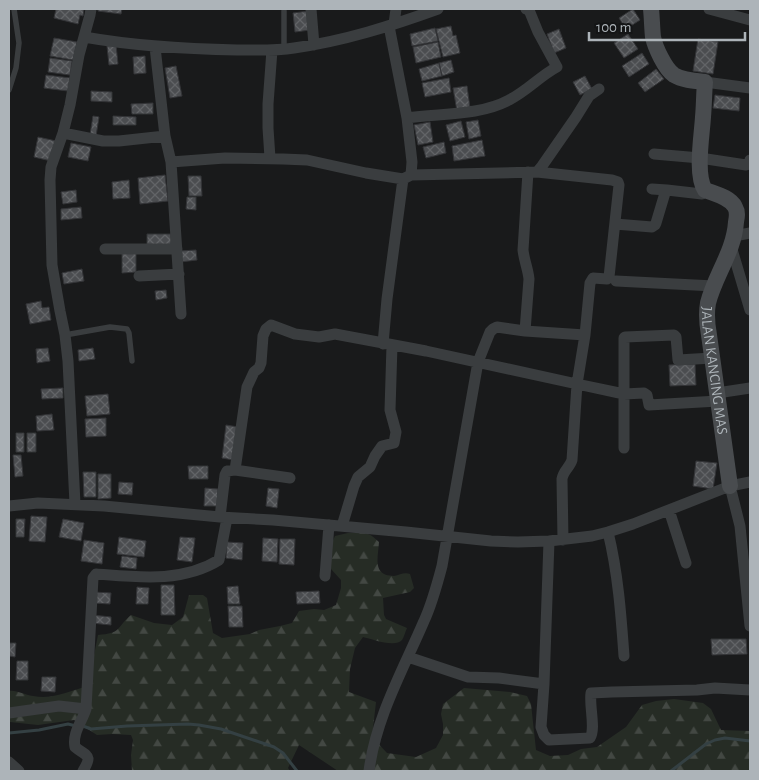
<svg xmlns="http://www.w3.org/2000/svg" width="759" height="780" viewBox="0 0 759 780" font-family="'Alegreya Sans',sans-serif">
<defs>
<pattern id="forest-firs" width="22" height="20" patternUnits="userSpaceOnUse" patternTransform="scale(1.25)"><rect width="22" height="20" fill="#262c25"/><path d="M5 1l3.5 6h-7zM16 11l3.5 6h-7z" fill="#434843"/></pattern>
<pattern id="building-cross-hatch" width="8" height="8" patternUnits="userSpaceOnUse" patternTransform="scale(1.25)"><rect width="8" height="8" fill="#4b4d50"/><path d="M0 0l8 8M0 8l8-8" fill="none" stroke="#626467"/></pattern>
</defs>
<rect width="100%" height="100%" fill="#191a1b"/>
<path fill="url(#forest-firs)" d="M348 533C363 533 367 530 379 542 378 558 372 576 394 576 400 575 404 572 410 574L414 588 410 592 383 598 384 615 386 619 407 628C405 632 404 637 402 640 395 648 372 639 363 637L355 648 350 669 349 692 376 702 372 737 387 753 416 757 436 748 443 735V724L441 714 443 704 464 688 510 692 527 696 531 704 536 750 550 756 568 755 581 749 597 747 626 727 642 705 656 701 674 699 703 703 711 709 721 730 750 731V771H338L299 745 288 768 290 771H132L131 755 133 740 131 735 112 734 97 735 74 720 38 725 10 722 9 717V691C17 690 24 695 33 696 53 700 69 691 88 686L98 635C122 633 115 629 131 615L154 623 172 625 183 617 189 595H203L207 598 213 633 222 638 250 634 259 630 280 626 292 623 299 611 314 609 324 610 336 605 341 588V580L331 569V545L335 536Z"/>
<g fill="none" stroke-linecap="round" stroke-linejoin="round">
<path stroke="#344043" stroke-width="3" d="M83 726 91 729 127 726 188 724 199 725 221 729 274 747 283 753 297 771
M9 733 39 730 68 724 76 726
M671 771 706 744 715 740 725 738 750 741"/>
</g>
<path fill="url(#building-cross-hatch)" stroke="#333437" d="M56 9H84L83 16 80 15 78 24 54 18Z
M98 9H122L121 14 98 11Z
M633 9 640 20 626 29 619 18Z
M309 11 310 30 295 32 293 13Z
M451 26 453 36 456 35 460 53 443 57 436 29Z
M435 28 438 41 412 46 410 34Z
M559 29 566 48 554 53 547 34Z
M628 34 638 49 624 58 614 43Z
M54 38 77 42 73 60 50 56Z
M698 39 718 42 713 74 693 71Z
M438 42 441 57 416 63 413 47Z
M116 45 118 64 109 65 107 46Z
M642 53 649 64 629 77 622 66Z
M145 56 146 73 134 74 133 57Z
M50 58 72 61 70 75 48 72Z
M451 60 454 72 442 76 439 63Z
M439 63 442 76 422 81 419 69Z
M176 66 182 96 170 98 165 68Z
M656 69 664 79 645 92 638 83Z
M46 75 70 78 68 91 44 88Z
M585 76 592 89 580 95 573 82Z
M449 78 451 92 425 97 422 83Z
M467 86 470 108 457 111 453 88Z
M91 91 112 92V102L91 101Z
M715 95 740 98 739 111 713 108Z
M153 103V114H132L131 104Z
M93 116 99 117 96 136 90 135Z
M113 116 136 117V125H113Z
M478 120 481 136 469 139 466 122Z
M461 121 465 137 450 141 446 125Z
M430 122 433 142 418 145 414 125Z
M38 137 56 141 51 161 34 157Z
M482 140 485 156 454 161 452 146Z
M444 142 446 153 426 158 423 147Z
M71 143 91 147 88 161 68 157Z
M165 175 168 201 140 204 138 178Z
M188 176H201L202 196H189Z
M129 180 130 198 113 199 112 182Z
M76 190 77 202 63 204 61 192Z
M187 197H196V210L186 209Z
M81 207 82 218 61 220V209Z
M147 234H171V247H147Z
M196 250 197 260 180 262 179 251Z
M122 253H136V272L122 273Z
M82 269 84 281 64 284 62 273Z
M166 290 167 298 156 300 155 291Z
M41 301 42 308 49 307 51 320 30 324 26 304Z
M48 348 50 361 37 363 36 349Z
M93 348 95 359 79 361 78 350Z
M695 364 696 385 670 386 669 365Z
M63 388V398L42 399 41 389Z
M108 394 110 414 87 416 85 396Z
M52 414 54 430 37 431 36 416Z
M106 418V436L86 437 85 419Z
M226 425 238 427 234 460 222 458Z
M16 433H24V452H16Z
M27 433H36V452H27Z
M13 455H21L23 476 15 477Z
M696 461 717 463 713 489 693 486Z
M188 466H208V479H189Z
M83 472H96V497H84Z
M98 474H111V498L98 499Z
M119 482 133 483 132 495 118 494Z
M205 488 218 489 217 506H204Z
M268 488 279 489 277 508 266 506Z
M31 516 47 517 45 542 29 541Z
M16 519H25L24 537H16Z
M63 519 84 523 81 541 59 537Z
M119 537 146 541 144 557 117 554Z
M180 537 195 538 192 562 177 560Z
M263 538 278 539 277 562 262 561Z
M280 539H295L294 565 279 564Z
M84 540 104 543 102 564 81 561Z
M227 542 243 543 242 560 226 558Z
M122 556 137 558 136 569 120 567Z
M161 585H174L175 615H161Z
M238 586 240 604H228L227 587Z
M137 587 149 588 148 604H136Z
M319 591 320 603 297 604 296 592Z
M93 592 111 593 110 604 93 603Z
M228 606H242L243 627H229Z
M92 615 111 617V625L91 623Z
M711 639H746L747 654 712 655Z
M9 643H16L15 657 9 656Z
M17 661H28V680H16Z
M42 677H56L55 692 41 691Z"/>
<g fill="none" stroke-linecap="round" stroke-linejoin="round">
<path stroke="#3a3d3f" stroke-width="5.5" d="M284 11V49
M9 90 16 68 19 43 14 9
M65 335 110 327 127 329 129 333 132 361"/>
<path stroke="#3a3d3f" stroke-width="11" d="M311 9 314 45
M709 9 750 20
M394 24 396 9
M84 37C135 46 185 49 237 50 256 50 275 51 294 48 344 41 391 26 438 9
M155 47 165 136 171 162 225 158 283 159 307 160 366 173 403 179 411 175 412 162 407 118 389 26
M705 82 750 88
M407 118C440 113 479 116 509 100 527 91 540 76 557 67L538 32 529 10 526 9
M63 133 103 141H119L165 136
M654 154 700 158 746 165 750 164V160
M270 158 268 128V104L272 50
M171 162 181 314
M537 172 612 180 618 182 619 185 609 277 607 279 593 278 590 283 585 335 577 384 572 460C570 467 563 471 562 479L563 540
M411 175 537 172 542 166 576 117 589 96 599 89
M652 189 667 190
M615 224 652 227 655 225 656 223 665 193 667 190 702 194 705 190
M734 236 750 233
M731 246 750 310
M105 249H177
M139 276 179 274
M616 281 714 286
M525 331 529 279C528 269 524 260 523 250L528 172
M383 344 387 299 403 179
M717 393 750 388
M624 448V338L625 337 674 335 676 337 678 360 712 358
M235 470 247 387 254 372 259 368 261 363 263 336 266 329 271 325 295 334 319 337 335 334 426 351 577 384 624 394 644 393 647 395 649 405 718 401
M730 486 740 526 750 626
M75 504 68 361 65 335 60 311 52 265 50 180 51 167 63 133 70 105 79 55 90 15 91 9
M9 506 38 503 104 506 220 517 273 520 406 532 491 541 518 542 549 541 592 536 608 532 633 524 730 486 750 482
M669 510 686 563
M220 517 225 475 227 471 235 470 290 478
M342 526 354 486 358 477 370 467 375 456 382 446 394 443 396 432 390 410 392 345
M608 532C618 573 621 614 624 656
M549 541 544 684 541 727 544 735 549 740 590 738C596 729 589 706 591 693L612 692 697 690 715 688 750 690
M325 576 329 525
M408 657 468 677 499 678 544 684
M9 713 59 706 86 709 93 578 96 574C137 577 182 583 219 560L227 518
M9 762 19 771
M83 771C93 754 87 757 75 747 72 733 82 722 86 709
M369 771C376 717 403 670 424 621 432 604 437 585 442 566L478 362 490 332 493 329 497 327 525 331 585 335"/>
<path stroke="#494c4f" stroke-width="16" id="s1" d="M651 9C652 18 652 28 653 37 655 47 665 69 674 75 682 80 695 81 705 82 704 94 704 106 703 117 702 135 695 175 705 190 715 194 730 197 735 207 738 212 737 217 736 222 734 252 715 275 708 303 706 314 707 324 709 335L730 486"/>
</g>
<g text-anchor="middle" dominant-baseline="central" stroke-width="4" stroke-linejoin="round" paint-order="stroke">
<g font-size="15" fill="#adb4b9" stroke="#141516">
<text stroke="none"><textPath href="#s1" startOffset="418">JALAN KANCING MAS</textPath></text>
</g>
</g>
<rect width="759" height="780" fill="none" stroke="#adb4b9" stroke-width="20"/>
<path d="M589 32v8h156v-8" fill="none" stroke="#adb4b9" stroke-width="2.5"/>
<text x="596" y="32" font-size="15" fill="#adb4b9" stroke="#141516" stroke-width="4" paint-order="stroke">100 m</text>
</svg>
